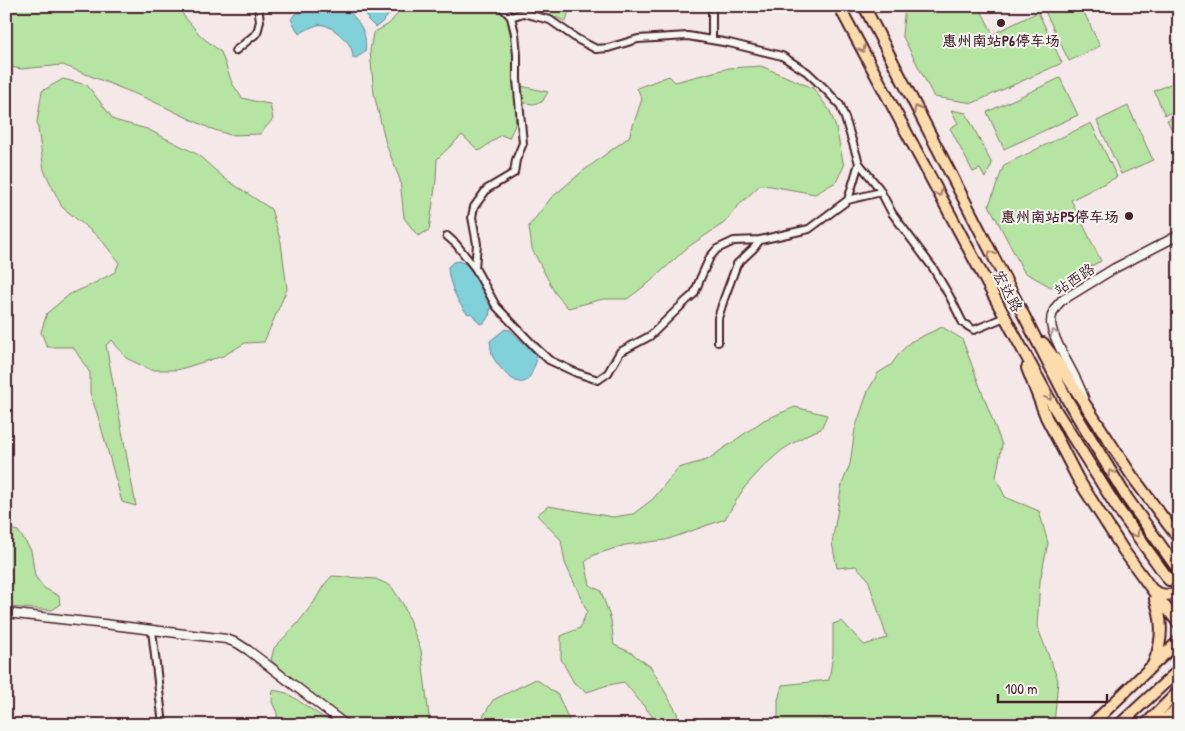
<svg xmlns="http://www.w3.org/2000/svg" width="1185" height="731" viewBox="0 0 1185 731" font-family="'Patrick Hand','LXGW WenKai TC',sans-serif">
<rect width="100%" height="100%" fill="#f4e8e9"/>
<filter id="ink" filterUnits="userSpaceOnUse"><feTurbulence type="fractalNoise" baseFrequency=".02" numOctaves="2"/><feDisplacementMap in="SourceGraphic" scale="10" xChannelSelector="R" yChannelSelector="G"/><feConvolveMatrix kernelMatrix="1 2 1 2 8 2 1 2 1" color-interpolation-filters="sRGB"/></filter>
<g filter="url(#ink)">
<path fill="#b6e4a2" stroke="#808266" d="M6 6H181L183 15 201 36 221 52 232 83 242 98 258 102 270 104 273 119 260 134 230 135 209 128 148 99 63 65 21 69 6 66Z
M404 6H570L566 22 541 10 518 8 508 24 521 86 548 92 542 102 533 104 517 102 515 125 509 138 501 135 479 151 462 135 437 159 436 181 429 230 418 236 404 218 400 180 386 144 374 94 370 51 373 33 389 24Z
M905 6H979L993 34 1038 12 1062 63 973 103 934 97 902 35Z
M1050 6H1081L1100 46 1069 61 1044 9Z
M761 66 813 88 830 111 836 128 844 166 836 182 815 194 771 186 760 185 737 207 724 223 688 247 650 282 627 299H603L568 308 555 293 532 249 529 226 551 198 583 171 629 137 642 99 637 88 669 76 675 82 729 68Z
M1060 78 1078 115 1004 149 987 112Z
M63 79 87 85 114 120 147 129 197 154 224 178 271 209 281 242 287 289 264 342 245 343 223 356 177 370H151L126 358 112 340 106 345 136 506 122 502 98 416 90 393V373L73 347H47L41 332 47 313 70 294 89 286 115 272 119 263 101 239 62 207 44 170 37 122 42 91Z
M1179 80C1179 88 1177 103 1179 109L1165 115 1154 91Z
M1128 106 1153 160 1121 174 1097 121Z
M951 110 966 113 992 164 985 178 980 169 973 172 950 128 958 123Z
M1179 115V143L1167 120Z
M1091 123 1117 177 1071 200 1101 261 1051 287 1024 272 989 205 1004 165Z
M942 327 962 339 1002 445 996 477 1005 497 1039 511 1048 543 1040 581 1037 626 1058 680 1054 725H836L824 718 821 725H778V700L782 685 829 680 833 654V624L842 621 864 645 887 638 868 579 856 566 837 568 832 543 842 484 850 464 855 429 868 391 878 373 891 365 899 354 910 342Z
M795 407 827 415 821 429 808 434 782 450 763 467 744 488 725 519 666 540 625 545 594 555 585 562 590 585 601 591 611 620 614 645 630 652 651 667 677 713 679 725H654L652 716 624 682 608 685 587 692 574 683 561 659V636L580 628 587 611 565 563 561 540 537 515 548 506 613 517 633 514 653 499 678 468 707 460 764 420Z
M6 528 18 531 31 550 35 576 44 588 59 596 60 605 52 610 6 607Z
M332 576 376 579 391 586 403 604 421 650 430 725H352L294 680 271 660 274 648 298 623 314 602 324 585Z
M536 679 558 695 571 725H478L493 700Z
M273 690 287 693 330 722V725H277V713L272 702Z"/>
<path fill="#80d0d9" stroke="#6a8993" d="M311 6H343L346 8C359 22 368 31 365 52L356 58H353C353 54 352 50 350 46 345 38 328 22 318 25 312 26 305 31 299 34L291 19 294 15Z
M363 6H398L379 25 375 27 368 20Z
M459 261 466 264 479 282 491 306 489 316 484 323 480 324 471 313 468 314C458 305 448 281 448 267L453 262Z
M505 329 510 330 535 354 537 360C534 366 531 378 526 381 515 388 497 365 493 357 491 352 491 347 490 341Z"/>
<g fill="none" stroke-linecap="round" stroke-linejoin="round">
<g stroke="#4a1f2b" stroke-width="10">
<path id="minor" d="M501 6 511 17 515 33 517 55V80L523 143 516 160 514 173 487 189 474 207 472 217 477 244 475 268 496 306 535 347 549 360 577 373 598 380 608 373 620 352 650 336 687 300 694 294 701 277 710 257 717 249 734 241 760 240
M511 17 523 13 550 20 577 39 596 49 608 48 638 39 688 36 729 43 782 56 807 72 825 89 840 105 845 118 859 163 879 188 892 213 933 268 950 297 963 323 974 330 1005 317
M712 40V6
M235 51 257 33 260 21 258 6
M848 200 859 163
M447 236 456 244 475 268
M718 342V318L724 299 737 264 754 248 760 240 809 229 848 200 881 192
M152 630 163 725"/>
</g>
<g stroke="#4a1f2b" stroke-width="11">
<path id="tertiary" d="M1084 398C1078 379 1066 362 1058 344 1055 337 1051 330 1051 322 1051 313 1055 307 1061 301L1115 268 1179 235
M6 613 96 623 226 639 237 643 248 650 346 725"/>
</g>
<g stroke="#4a1f2b" stroke-width="14">
<path id="primary" d="M839 6 1013 332 1055 409 1116 506 1169 580
M864 6 1068 401 1127 498 1179 571
M1043 343 1060 366 1132 476 1179 539
M1027 368 1046 417 1078 479 1124 551 1156 595 1179 624
M1153 590C1161 596 1169 596 1179 593
M1154 662C1163 641 1163 620 1155 599
M1091 725 1154 664 1179 641
M1119 725 1179 670
M1145 725 1179 691
M1158 725 1179 707
M1176 725 1179 722"/>
</g>
<use href="#minor" stroke="#f6f6f2" stroke-width="6"/>
<use href="#tertiary" stroke="#f6f6f2" stroke-width="8"/>
<use href="#primary" stroke="#fcdcac" stroke-width="10"/>
</g>
<defs><path id="oneway-chevron" d="M-2-3.5L2.5 0L-2 3.5" fill="none" stroke-width="1.6" stroke-linecap="round" stroke-linejoin="round" transform="scale(1.25)"/></defs>
<g stroke="#a37e6c">
<use href="#oneway-chevron" transform="translate(862 49) rotate(62)"/>
<use href="#oneway-chevron" transform="translate(917 109) rotate(-117)"/>
<use href="#oneway-chevron" transform="translate(939 193) rotate(62)"/>
<use href="#oneway-chevron" transform="translate(991 254) rotate(-117)"/>
<use href="#oneway-chevron" transform="translate(1049 397) rotate(61)"/>
<use href="#oneway-chevron" transform="translate(1111 473) rotate(-121)"/>
<use href="#oneway-chevron" transform="translate(1136 534) rotate(54)"/>
</g>
<use stroke="#a99598" href="#oneway-chevron" transform="translate(1054 333) rotate(-110)"/>
</g>
<g fill="#4a1f2b" stroke="#f6f6f2" stroke-width="2">
<circle cx="1001" cy="23" r="5"/>
<circle cx="1129" cy="216" r="5"/>
</g>
<g text-anchor="middle" dominant-baseline="central" stroke-width="4" stroke-linejoin="round" paint-order="stroke">
<g font-size="15" font-weight="bold" fill="#4a1f2b" stroke="#f6f6f2">
<text x="1001" y="40">惠州南站P6停车场</text>
<text x="1119" y="216" text-anchor="end">惠州南站P5停车场</text>
</g>
<g font-size="15" fill="#4a1f2b" stroke="#f6f6f2">
<text transform="translate(1074 279) rotate(-33)">站西路</text>
<text transform="translate(1008 291) rotate(62)">宏达路</text>
</g>
</g>
<rect width="1185" height="731" fill="none" stroke="#f6f6f2" stroke-width="25"/>
<rect x="12" y="12" width="1160" height="706" fill="none" stroke="#4a1f2b" stroke-width="2" filter="url(#ink)"/>
<path d="M998 694v8h109v-8" fill="none" stroke="#4a1f2b" stroke-width="2.5"/>
<text x="1005" y="694" font-size="15" fill="#4a1f2b" stroke="#f6f6f2" stroke-width="4" paint-order="stroke">100 m</text>
</svg>
